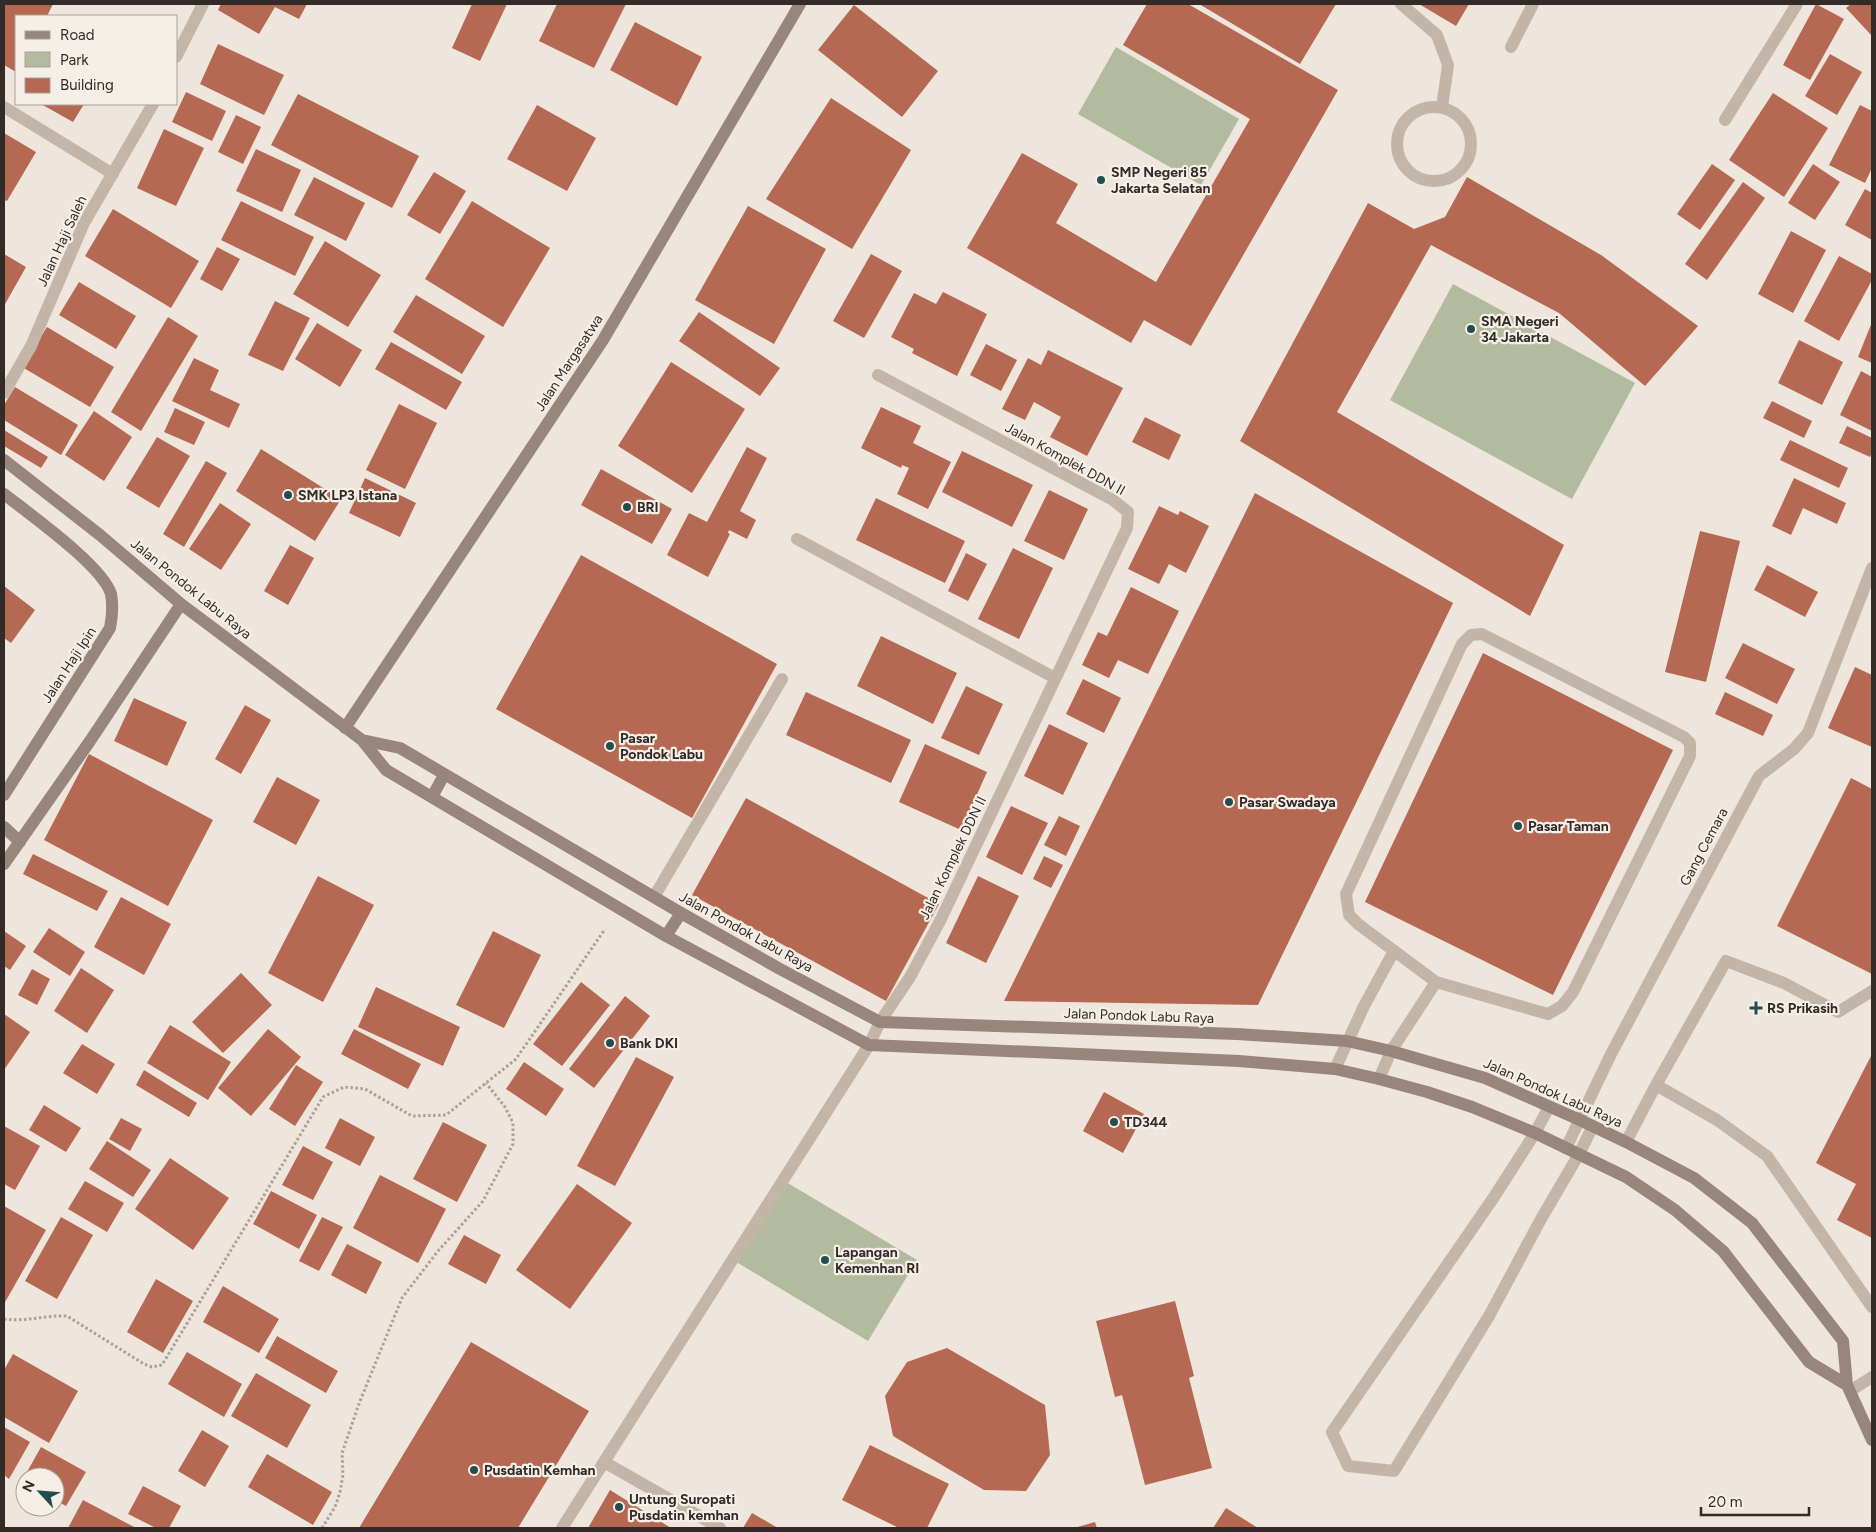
<svg xmlns="http://www.w3.org/2000/svg" width="1876" height="1532" viewBox="0 0 1876 1532" font-family="Figtree,sans-serif">
<rect width="100%" height="100%" fill="#eee5dc"/>
<path fill="#b2bb9e" d="M1116 47 1239 119 1201 185 1078 114Z
M1453 284 1635 383 1572 499 1390 400Z
M781 1179 917 1260 868 1341 733 1260Z"/>
<path fill="#b56852" d="M4 4H53L47 16H16V72L4 65Z
M221 4H307L299 19 275 7 259 34 218 10Z
M472 4H507L480 61 452 48Z
M557 4H626L594 68 539 41Z
M1147 4H1188L1338 90 1191 346 1144 320 1131 343 967 248 1022 153 1078 184 1056 223 1156 282 1250 119 1123 45Z
M1199 4H1336L1300 64Z
M1419 4H1469L1456 26Z
M1816 4 1844 19 1810 80 1783 65Z
M1851 4H1872V36L1846 8Z
M854 5 938 71 902 117 818 50Z
M635 22 702 57 677 106 610 70Z
M218 44 284 75 264 115 200 84Z
M1830 54 1862 72 1837 115 1805 96Z
M186 92 226 111 212 141 172 122Z
M1773 93 1828 128 1784 197 1729 160Z
M298 94 419 156 392 208 271 145Z
M831 98 911 150 852 249 766 199Z
M41 104H84L73 122Z
M537 105 596 138 567 191 507 159Z
M1860 105 1872 111V168L1865 183 1829 165Z
M236 115 261 127 243 164 218 152Z
M164 129 204 148 176 206 137 188Z
M4 133 36 152 7 201 4 200Z
M256 149 301 170 282 212 236 191Z
M1712 164 1735 180 1700 230 1677 214Z
M1813 164 1840 182 1815 220 1788 203Z
M434 172 466 191 440 234 407 215Z
M314 177 365 203 346 241 294 215Z
M1467 177 1601 255 1698 326 1645 386 1559 313 1431 245 1337 412 1564 545 1530 616 1240 441 1368 203 1414 229 1445 217Z
M1743 182 1765 198 1707 280 1685 264Z
M1865 189 1872 193V240L1845 225Z
M241 201 314 237 295 276 221 240Z
M472 201 550 248 503 327 425 279Z
M748 206 826 249 774 344 695 300Z
M113 209 199 261 171 308 85 256Z
M1791 231 1826 250 1793 313 1758 294Z
M325 241 381 275 348 327 293 294Z
M217 247 240 259 222 291 200 279Z
M4 254 26 267 4 306Z
M871 254 902 271 864 338 833 321Z
M1839 256 1872 274V280L1839 341 1804 321Z
M79 282 136 316 116 349 59 315Z
M943 292 987 314 957 376 912 353 914 349 891 337 914 293 936 304Z
M416 295 485 336 462 374 393 332Z
M275 301 310 318 283 371 248 355Z
M699 312 780 368 760 396 679 341Z
M168 317 198 336 141 431 111 412Z
M1872 322V363L1858 357Z
M317 323 362 350 340 387 295 359Z
M47 327 114 367 90 407 22 367Z
M1799 340 1843 362 1822 405 1778 383Z
M391 342 462 382 446 410 375 369Z
M986 344 1017 360 1001 391 970 375Z
M1048 350 1123 388 1087 456 1050 437 1061 417 1034 402 1025 420 1002 409 1028 358 1041 365Z
M194 358 219 370 210 390 240 404 229 428 172 401Z
M671 362 745 409 692 493 618 446Z
M1861 371 1872 377V431L1840 415Z
M15 387 78 425 61 455 4 420V405Z
M1772 401 1812 421 1804 438 1763 418Z
M399 404 437 423 405 489 366 470Z
M881 407 921 426 913 443 951 462 928 509 897 494 909 468 902 465 901 468 861 448Z
M175 408 205 422 194 445 164 432Z
M94 411 132 437 104 481 65 455Z
M1145 417 1181 435 1169 460 1132 442Z
M1847 426 1872 438V452L1870 457 1839 443Z
M4 430 48 457 41 468 4 446Z
M157 437 190 456 159 508 126 488Z
M1790 440 1848 468 1839 488 1780 460Z
M747 447 767 458 740 511 756 520 747 539 729 530 728 533 730 534 708 577 667 555 689 513 707 522Z
M261 449 341 499 315 541 236 491Z
M962 451 1033 485 1012 527 942 492Z
M206 461 227 473 184 547 163 534Z
M601 469 672 509 652 544 581 505Z
M365 478 416 503 400 537 349 513Z
M1794 478 1846 503 1837 524 1803 508 1791 535 1772 526Z
M1049 490 1088 509 1064 560 1024 541Z
M1255 493 1453 603 1258 1005 1004 1001Z
M876 498 965 541 945 583 856 540Z
M220 503 251 524 221 570 189 549Z
M1159 506 1178 515 1180 511 1209 526 1186 573 1169 564 1159 584 1128 569Z
M1700 531 1740 541 1706 682 1665 672Z
M290 545 314 558 288 605 264 591Z
M1013 548 1053 568 1019 639 978 619Z
M966 553 987 564 968 601 948 591Z
M581 555 777 664 692 818 496 709Z
M1767 565 1818 592 1805 617 1754 590Z
M4 586 35 610 11 643 4 638Z
M1131 587 1179 611 1148 674 1118 660 1109 678 1082 665 1098 632 1107 636Z
M881 636 957 673 933 724 857 686Z
M1743 643 1795 669 1777 704 1725 678Z
M1483 653 1673 750 1553 995 1365 902Z
M1855 667 1872 675V747L1828 728Z
M1083 679 1121 698 1104 733 1066 714Z
M966 686 1003 704 979 755 941 738Z
M806 692 911 740 891 783 786 735Z
M1725 692 1773 715 1763 736 1715 714Z
M134 698 187 722 167 766 114 741Z
M245 705 271 720 241 774 215 759Z
M1049 724 1088 743 1063 795 1024 776Z
M925 744 987 772 961 830 899 802Z
M89 754 213 820 168 906 44 840Z
M277 777 320 800 296 845 253 822Z
M1851 778 1872 789V974L1777 926Z
M746 798 939 904 886 1001 692 895Z
M1011 806 1048 823 1022 875 986 857Z
M1059 816 1080 826 1066 856 1044 845Z
M33 854 108 891 97 911 23 874Z
M1044 856 1063 865 1051 888 1033 879Z
M318 876 374 905 323 1002 268 973Z
M978 876 1019 896 986 963 946 943Z
M121 897 171 924 144 975 94 947Z
M49 928 85 952 70 976 33 952Z
M4 931 26 946 10 970 4 966Z
M493 931 541 955 504 1028 456 1005Z
M81 968 114 990 87 1033 54 1011Z
M32 969 50 979 37 1005 18 995Z
M241 973 272 1005 223 1053 192 1022Z
M581 982 610 1005 562 1066 533 1044Z
M376 987 460 1027 443 1066 358 1027Z
M625 996 650 1016 594 1088 569 1069Z
M4 1014 30 1032 4 1070Z
M170 1025 231 1062 208 1100 147 1063Z
M268 1029 301 1057 251 1116 218 1088Z
M354 1029 421 1064 408 1089 341 1054Z
M82 1044 115 1064 97 1094 63 1073Z
M1872 1054V1238L1837 1220 1856 1184 1816 1163Z
M636 1057 674 1077 615 1186 577 1166Z
M524 1062 564 1089 546 1116 506 1089Z
M296 1065 323 1082 295 1126 269 1109Z
M144 1070 197 1103 189 1117 136 1085Z
M1104 1092 1144 1114 1123 1153 1083 1131Z
M44 1105 81 1128 66 1152 29 1130Z
M121 1118 142 1129 130 1151 109 1139Z
M340 1118 375 1137 360 1166 325 1148Z
M443 1122 487 1145 457 1202 413 1179Z
M4 1126 40 1146 15 1190 4 1184Z
M107 1141 151 1170 133 1197 89 1169Z
M303 1146 333 1162 313 1200 282 1185Z
M170 1158 229 1198 193 1250 135 1209Z
M380 1175 446 1209 418 1263 353 1228Z
M85 1181 124 1203 107 1232 68 1209Z
M577 1184 632 1223 570 1309 516 1270Z
M271 1191 317 1215 299 1249 253 1224Z
M4 1206 46 1230 4 1304Z
M61 1217 93 1235 57 1299 25 1281Z
M322 1217 343 1227 319 1271 299 1261Z
M464 1235 501 1255 486 1284 448 1264Z
M347 1244 382 1262 366 1294 331 1275Z
M156 1279 193 1301 163 1353 127 1332Z
M223 1286 279 1319 259 1353 203 1322Z
M1175 1301 1194 1376 1189 1378 1212 1468 1145 1485 1122 1395 1115 1397 1096 1321Z
M277 1336 338 1371 326 1393 265 1358Z
M471 1342 589 1411 518 1528H359Z
M947 1348 1045 1405 1050 1455 1026 1491 984 1490 893 1436 885 1396 907 1362Z
M187 1352 242 1384 224 1417 168 1384Z
M13 1354 78 1391 49 1443 4 1417V1370Z
M256 1373 311 1405 287 1448 231 1416Z
M4 1427 30 1442 9 1479 4 1475Z
M202 1430 229 1446 205 1487 178 1471Z
M870 1445 949 1484 927 1528H899L842 1500Z
M41 1447 86 1472 66 1506 55 1500V1477H25V1482L22 1481Z
M267 1454 332 1492 313 1525 248 1487Z
M143 1486 181 1506 169 1528H156L128 1514Z
M610 1490 671 1528H588Z
M83 1500 136 1528H68Z
M1226 1508 1258 1528H1213Z
M752 1513 778 1528H743Z
M1095 1522 1097 1528H1074Z"/>
<g fill="none" stroke-linecap="round" stroke-linejoin="round">
<path stroke="#b09f94" stroke-width="3" stroke-dasharray="2.5 2.5" stroke-linecap="butt" d="M4 1319C26 1322 46 1315 67 1316L144 1364 152 1367 162 1365 323 1097 344 1087 365 1089 412 1116 446 1115 516 1059 605 929
M322 1528 335 1507 340 1492 343 1475 342 1453 360 1401 402 1298 438 1251 483 1201 513 1144V1123L505 1107 486 1083"/>
<path stroke="#c4b5a9" stroke-width="12" d="M1401 4 1437 35 1448 65 1442 107
M1397 144a37 37 0 1 1 74 0a37 37 0 1 1-74 0Z
M1482 634 1684 737 1690 743V756L1573 992 1562 1006 1548 1014 1436 982 1358 924 1349 915 1346 894 1462 644 1471 635Z
M1335 1069 1364 1006 1394 951
M1379 1079 1391 1051 1436 982
M1656 1085 1717 1120 1767 1156 1872 1307
M1549 1107 1535 1133 1494 1197 1332 1432 1348 1466 1394 1471 1489 1316 1541 1219 1579 1154 1593 1126
M1626 1142 1656 1085 1726 961 1784 983 1838 1012 1872 991
M1850 1391 1872 1377
M604 1462 720 1528
M562 1528 869 1045"/>
<path stroke="#c4b5a9" stroke-width="12" d="M1511 47 1533 4
M176 57 203 4
M4 107 113 174
M1725 120 1797 4
M4 393 31 346 84 223 153 104
M797 539 1055 678
M654 897 782 679
M869 1045 880 1022 910 977 940 921 1127 528 1128 512 1113 500 878 375
M1566 1148 1611 1054 1759 776 1794 749 1808 733 1872 568"/>
<path stroke="#98857b" stroke-width="12" d="M4 460 100 535 181 604 362 740 386 770 666 936 869 1045 1239 1061 1335 1069 1379 1079 1427 1092 1472 1107 1535 1133 1626 1177 1675 1210 1723 1251 1809 1362 1847 1385
M4 494C28 513 103 566 111 594 113 605 112 618 110 628L4 795
M345 728 603 340 800 4
M362 740 400 748 681 913 780 969 880 1022 1237 1034 1347 1041 1391 1051 1485 1078 1580 1120 1626 1142 1694 1178 1752 1223 1843 1341 1847 1385 1872 1440
M432 797 444 775
M4 827 20 842
M4 864 90 741 181 604
M666 936 681 913"/>
</g>
<g fill="#234d4e" stroke="#f6efe7" stroke-width="2">
<circle cx="1101" cy="180" r="5"/>
<circle cx="1471" cy="329" r="5"/>
<circle cx="288" cy="495" r="5"/>
<circle cx="627" cy="507" r="5"/>
<circle cx="610" cy="746" r="5"/>
<circle cx="1229" cy="802" r="5"/>
<circle cx="1518" cy="826" r="5"/>
<path d="M1753.5 1000.5h5v5h5v5h-5v5h-5v-5h-5v-5h5z"/>
<circle cx="610" cy="1043" r="5"/>
<circle cx="1114" cy="1122" r="5"/>
<circle cx="825" cy="1260" r="5"/>
<circle cx="474" cy="1470" r="5"/>
<circle cx="619" cy="1507" r="5"/>
</g>
<g text-anchor="middle" dominant-baseline="central" stroke-width="4.5" stroke-linejoin="round" paint-order="stroke">
<g font-size="14" font-weight="bold" fill="#332b28" stroke="#f6efe7" text-anchor="start">
<text x="1111" y="172">SMP Negeri 85<tspan x="1111" dy="16">Jakarta Selatan</tspan></text>
<text x="1481" y="321">SMA Negeri<tspan x="1481" dy="16">34 Jakarta</tspan></text>
<text x="298" y="495">SMK LP3 Istana</text>
<text x="637" y="507">BRI</text>
<text x="620" y="738">Pasar<tspan x="620" dy="16">Pondok Labu</tspan></text>
<text x="1239" y="802">Pasar Swadaya</text>
<text x="1528" y="826">Pasar Taman</text>
<text x="1767" y="1008">RS Prikasih</text>
<text x="620" y="1043">Bank DKI</text>
<text x="1124" y="1122">TD344</text>
<text x="835" y="1252">Lapangan<tspan x="835" dy="16">Kemenhan RI</tspan></text>
<text x="484" y="1470">Pusdatin Kemhan</text>
<text x="629" y="1499">Untung Suropati<tspan x="629" dy="16">Pusdatin kemhan</tspan></text>
</g>
<g font-size="14" fill="#332b28" stroke="#f6efe7">
<text transform="translate(62 241) rotate(-65)">Jalan Haji Saleh</text>
<text transform="translate(569 363) rotate(-57)">Jalan Margasatwa</text>
<text transform="translate(1065 459) rotate(29)">Jalan Komplek DDN II</text>
<text transform="translate(191 589) rotate(39)">Jalan Pondok Labu Raya</text>
<text transform="translate(69 665) rotate(-57)">Jalan Haji Ipin</text>
<text transform="translate(1704 847) rotate(-62)">Gang Cemara</text>
<text transform="translate(953 858) rotate(-64)">Jalan Komplek DDN II</text>
<text transform="translate(746 932) rotate(29)">Jalan Pondok Labu Raya</text>
<text transform="translate(1139 1016) rotate(2)">Jalan Pondok Labu Raya</text>
<text transform="translate(1553 1093) rotate(24)">Jalan Pondok Labu Raya</text>
</g>
</g>
<rect width="1876" height="1532" fill="none" stroke="#332b28" stroke-width="10"/>
<rect x="15" y="15" width="162" height="90" fill="#f6efe7" stroke="#a8a19b"/>
<rect x="25" y="31" width="25" height="8" fill="#98857b" stroke="#a8a19b"/>
<text x="60" y="40" font-size="15" fill="#332b28">Road</text>
<rect x="25" y="52" width="25" height="15" fill="#b2bb9e" stroke="#a8a19b"/>
<text x="60" y="65" font-size="15" fill="#332b28">Park</text>
<rect x="25" y="78" width="25" height="15" fill="#b56852" stroke="#a8a19b"/>
<text x="60" y="90" font-size="15" fill="#332b28">Building</text>
<g transform="translate(40 1492) rotate(296)"><circle r="24" fill="#f6efe7" stroke="#a8a19b"/>
<path d="M0-4L9 19L0 12L-9 19Z" fill="#234d4e"/>
<text y="-8" font-size="14" font-weight="bold" text-anchor="middle" fill="#332b28">N</text>
</g>
<path d="M1701 1507v8h108v-8" fill="none" stroke="#332b28" stroke-width="2.5"/>
<text x="1708" y="1507" font-size="15" fill="#332b28" stroke="#f6efe7" stroke-width="4" paint-order="stroke">20 m</text>
</svg>
